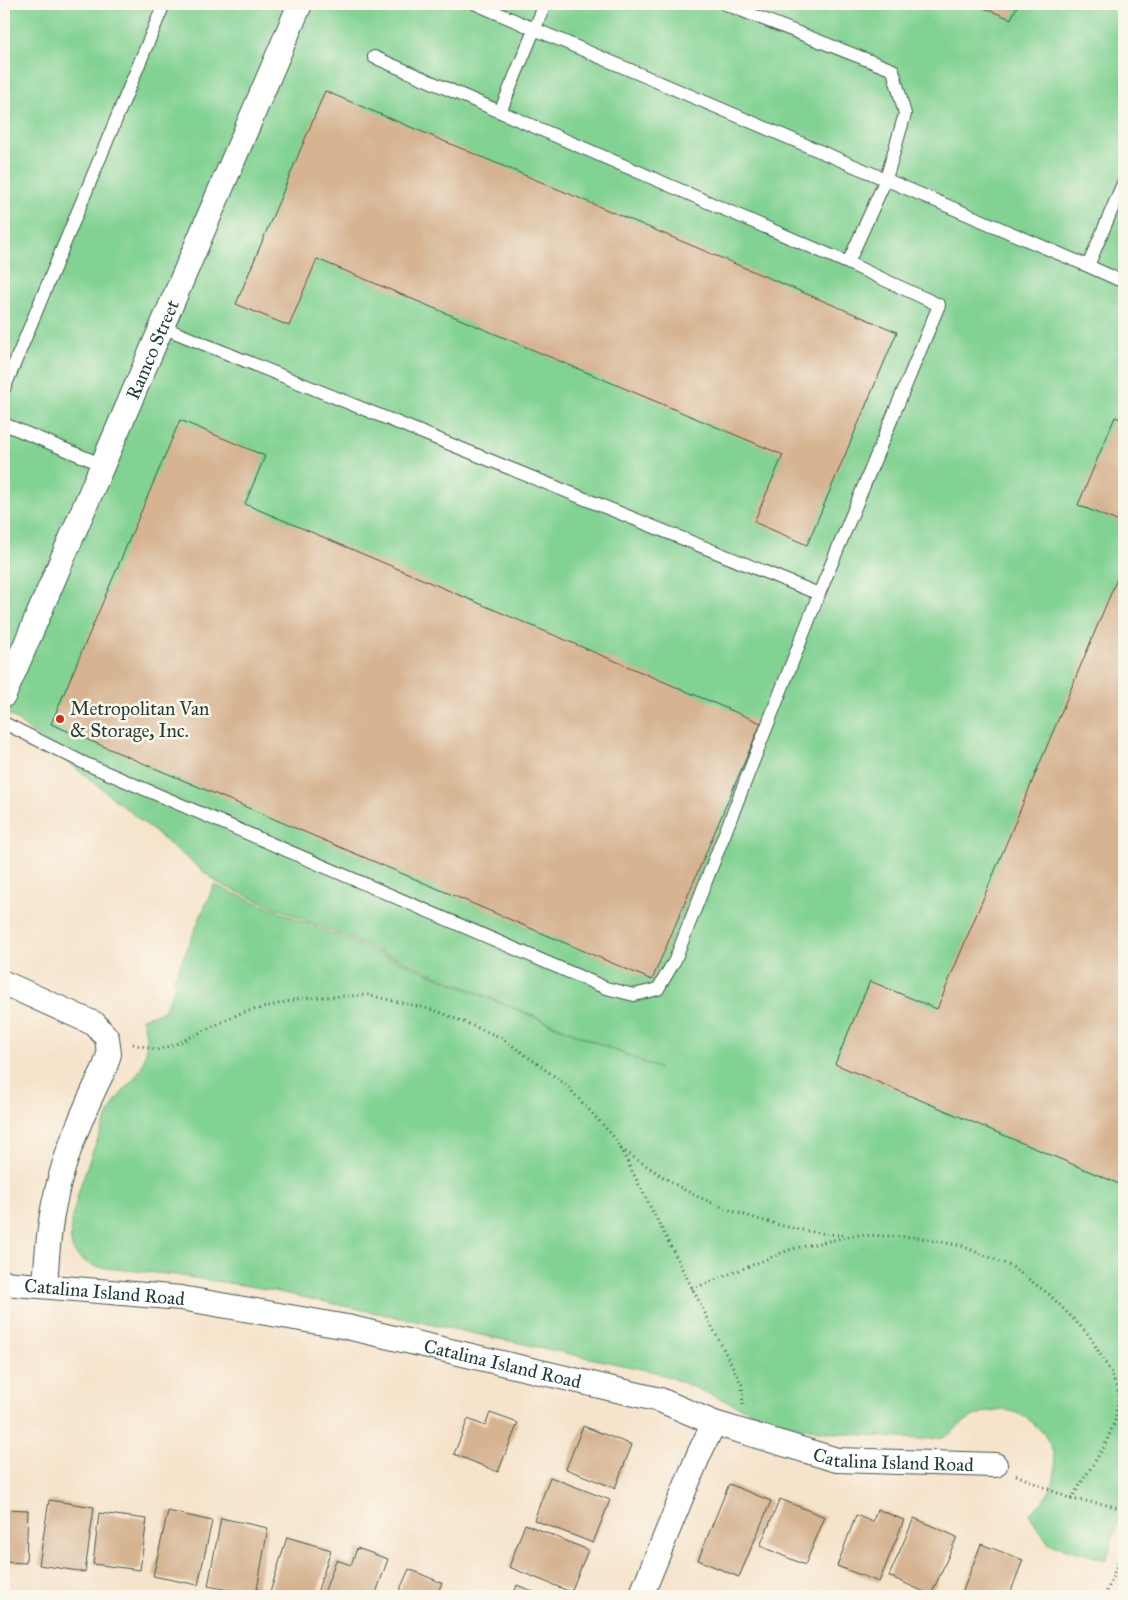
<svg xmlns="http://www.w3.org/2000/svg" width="1128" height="1600" viewBox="0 0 1128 1600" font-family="'IM FELL Great Primer',serif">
<rect width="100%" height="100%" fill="#fbf7ec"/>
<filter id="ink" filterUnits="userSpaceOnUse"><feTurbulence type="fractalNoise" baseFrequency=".02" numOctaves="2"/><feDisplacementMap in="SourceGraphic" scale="10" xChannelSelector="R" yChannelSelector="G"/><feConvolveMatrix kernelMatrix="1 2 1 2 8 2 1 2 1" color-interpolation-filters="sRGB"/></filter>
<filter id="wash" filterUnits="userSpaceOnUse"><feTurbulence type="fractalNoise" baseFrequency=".0096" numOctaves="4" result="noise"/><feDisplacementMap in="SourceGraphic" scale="20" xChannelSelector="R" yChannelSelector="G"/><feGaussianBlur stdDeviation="1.12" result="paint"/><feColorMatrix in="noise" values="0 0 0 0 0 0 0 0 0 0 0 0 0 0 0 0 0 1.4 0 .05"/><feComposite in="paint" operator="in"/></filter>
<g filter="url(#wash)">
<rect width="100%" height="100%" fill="#f6e3cb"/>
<path fill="#81d293" stroke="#508864" d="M4 4H1124V1505L1106 1560 1049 1544 1029 1514C1039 1506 1048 1497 1052 1485 1064 1453 1041 1420 1011 1411 997 1408 979 1412 967 1420 959 1425 952 1434 943 1437 937 1438 929 1439 924 1439 908 1439 891 1437 875 1436 850 1434 824 1433 800 1427 750 1415 703 1389 655 1372L255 1287 175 1275 97 1267C86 1263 76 1258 72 1247 63 1219 99 1132 113 1106 121 1090 137 1080 143 1063 149 1047 146 1033 142 1018L164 1011 176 984 173 982 214 885 660 1069 219 884 13 717 4 713Z"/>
<g id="blocks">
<path fill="#d6b492" d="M974 4H1018L1011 19Z
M325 91 897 332 807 545 754 522 783 455 317 259 289 326 236 304Z
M1115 417 1124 421V524L1078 505Z
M180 420 265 456 245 504 761 723 652 980 51 724Z
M1124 562V1186L835 1064 870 981 937 1009Z
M490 1413 518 1423 498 1472 454 1454 468 1419 485 1426Z
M583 1426 632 1445 615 1488 566 1469Z
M550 1477 610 1500 593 1543 534 1520Z
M729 1484 771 1501 739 1577 698 1560Z
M780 1499 825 1517 805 1565 760 1546Z
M49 1500 94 1507 85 1572 39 1565Z
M4 1509 28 1510 26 1563 4 1562Z
M877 1509 904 1520 879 1582 837 1566 856 1515 873 1522Z
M168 1511 212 1521 198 1585 153 1576Z
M99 1513 147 1519 140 1570 93 1564Z
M221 1518 268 1528 256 1595 208 1586Z
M914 1518 957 1537 931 1595 889 1576Z
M525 1524 588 1550 571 1592 509 1567Z
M287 1537 331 1550 316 1596H269Z
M981 1544 1023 1560 1009 1596H961Z
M357 1548 388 1559 375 1596H323L336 1560 351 1565Z
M409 1569 442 1583 436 1596H397Z
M517 1585 543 1596H513Z"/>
</g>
</g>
<g filter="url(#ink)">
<use href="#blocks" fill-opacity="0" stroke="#3f564b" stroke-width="1"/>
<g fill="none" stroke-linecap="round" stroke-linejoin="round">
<g stroke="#3f564b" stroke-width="14">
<path id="service" d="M476 4 1088 266 1124 181
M725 4 893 70 905 114 886 179 848 263 939 305 819 594
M374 57 848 263
M500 112 545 4
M1088 266 1124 282
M4 389 164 4
M4 424 103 465
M4 723 84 763 606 988 634 995 658 989 675 960 819 594 162 327"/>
</g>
<g stroke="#3f564b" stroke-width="26">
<g id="minor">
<path id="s1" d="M4 695 300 4"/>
<path d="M4 983 95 1024 107 1038 109 1054 105 1067C85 1107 66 1150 56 1195 49 1224 47 1255 45 1286"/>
<path id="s2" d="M4 1283 181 1298 347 1327 660 1400 714 1423 837 1460 995 1465"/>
<path d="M641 1596 699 1454 714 1423"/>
</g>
</g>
<path stroke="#3f564b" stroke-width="3" stroke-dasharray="1 4" stroke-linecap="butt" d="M133 1044 157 1050 176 1044 241 1013 302 998 368 995 437 1011 502 1038 565 1084 615 1138 742 1385 743 1405
M621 1149C640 1161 659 1175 678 1186 719 1211 798 1234 845 1235
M692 1289 792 1249 856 1235 916 1237 962 1246 1011 1266 1050 1295 1089 1335 1110 1371 1119 1393 1115 1421 1104 1447 1071 1499
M1016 1475 1071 1499 1109 1505 1124 1510
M1105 1596 1124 1548"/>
<use href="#service" stroke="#fff" stroke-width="12"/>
<use href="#minor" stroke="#fff" stroke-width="24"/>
</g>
</g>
<circle fill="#c8321e" stroke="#fbf7ec" stroke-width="2" cx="60" cy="719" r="5"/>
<g text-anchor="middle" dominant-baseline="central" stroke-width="5" stroke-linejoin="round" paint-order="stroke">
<g font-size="19" fill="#1f3d34" stroke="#fbf7ec">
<text stroke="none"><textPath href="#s1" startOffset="376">Ramco Street</textPath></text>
<text stroke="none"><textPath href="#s2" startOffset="101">Catalina Island Road</textPath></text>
<text stroke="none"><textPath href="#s2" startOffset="506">Catalina Island Road</textPath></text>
<text stroke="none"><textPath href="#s2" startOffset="911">Catalina Island Road</textPath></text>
</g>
<g font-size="19" fill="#1f3d34" stroke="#fbf7ec" text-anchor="start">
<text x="70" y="708">Metropolitan Van<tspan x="70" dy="22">&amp; Storage, Inc.</tspan></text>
</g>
</g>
<rect width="1128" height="1600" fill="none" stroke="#fbf7ec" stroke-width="20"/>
</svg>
